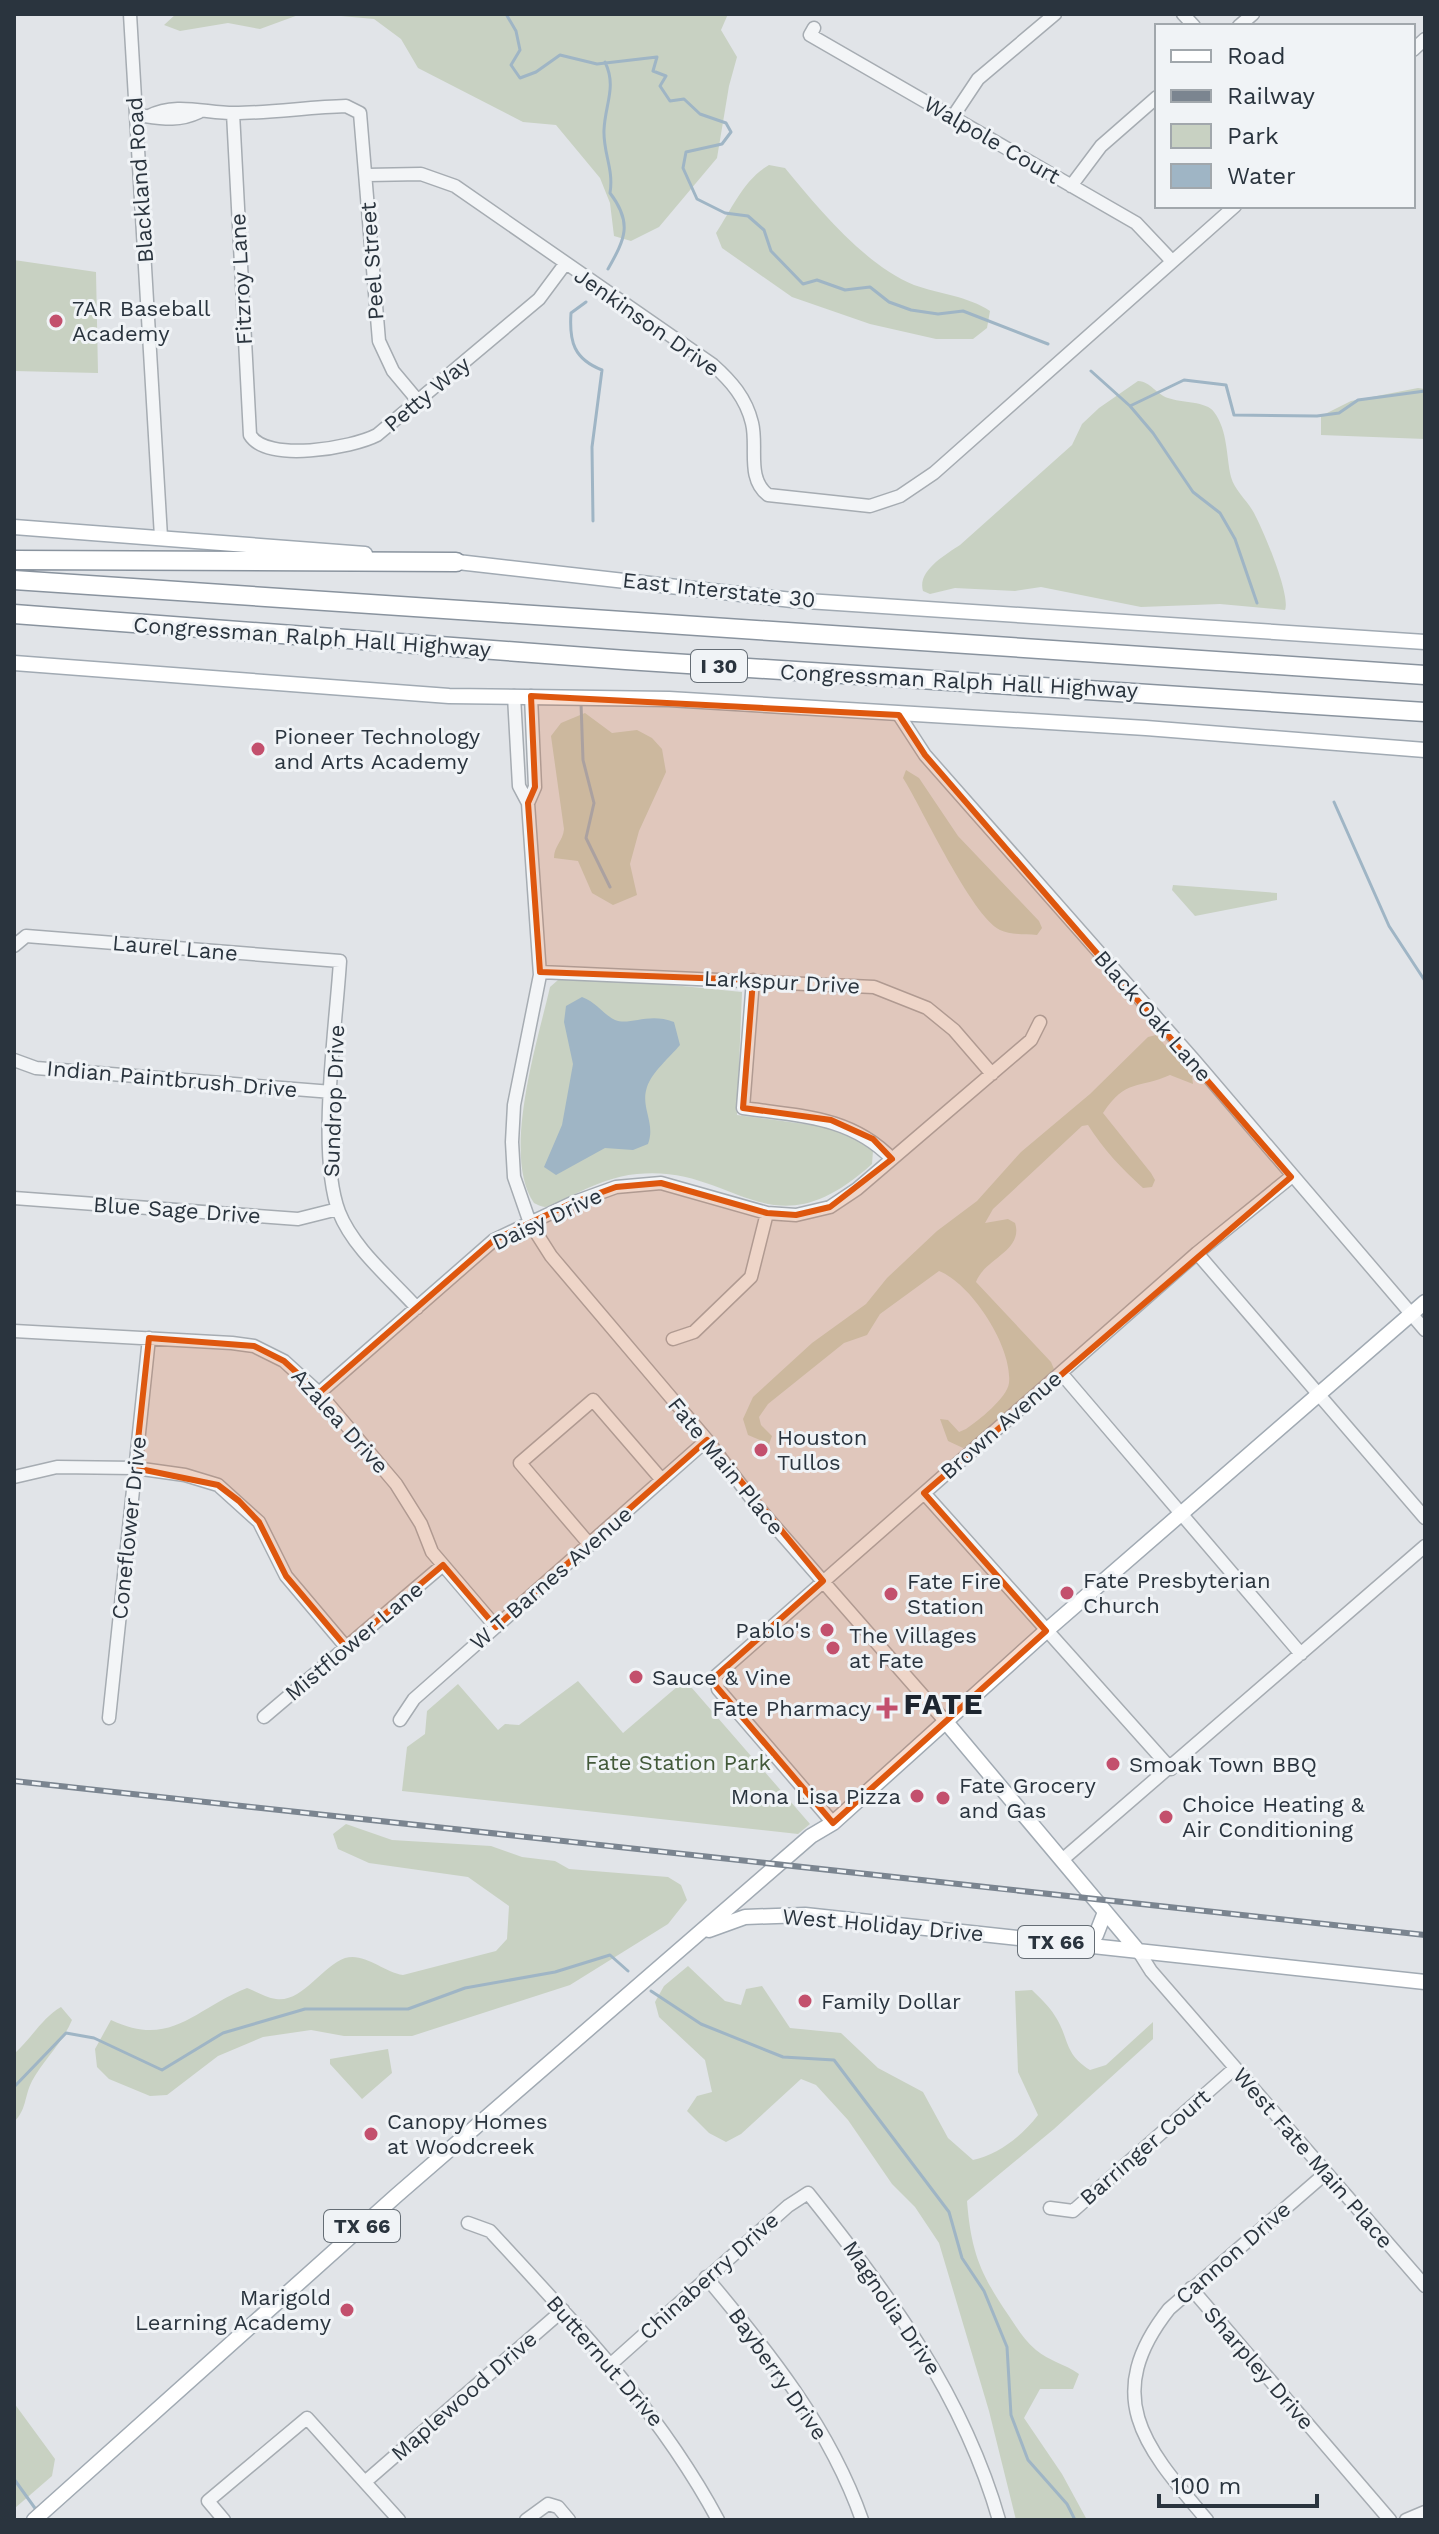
<svg xmlns="http://www.w3.org/2000/svg" width="1439" height="2534" viewBox="0 0 1439 2534" font-family="'Work Sans',sans-serif">
<rect width="100%" height="100%" fill="#e1e4e8"/>
<path fill="#c8d1c2" d="M176 14H301L260 29 228 23 180 31 164 25Z
M319 14H728L721 30 737 57 729 86 717 158 659 227 631 241 614 236 610 203 600 178 556 125 523 122 418 68 401 39 374 19Z
M769 165 785 168C818 208 866 266 914 285 939 294 968 296 990 311L987 328 973 339H936L870 324 792 297 722 248 716 233C732 209 743 180 769 165Z
M14 260 96 272 98 373 14 371Z
M1138 381C1151 382 1156 394 1168 398 1181 403 1207 401 1214 412 1228 431 1226 455 1231 477 1235 491 1247 500 1254 513 1263 530 1291 595 1285 610L1220 604 1141 607 1041 587 1015 591 955 588 930 594 923 591C917 571 945 555 960 545L1072 445 1082 424 1099 408Z
M1418 388 1425 389V439L1321 435V416L1351 401Z
M585 713 612 733 637 730 652 738 662 749 666 772 639 831 630 864 637 895 613 905 592 893 578 861 554 858C554 846 563 841 564 829L551 736 561 723Z
M906 770 919 778 958 836 1039 921 1042 928 1037 935C1026 934 1010 935 1000 930 971 915 923 810 903 778Z
M1173 885 1277 893V900L1195 916 1172 890Z
M612 979 742 992 737 1115 827 1127 862 1142 873 1151 872 1164C769 1257 736 1164 637 1174 614 1176 594 1185 573 1195 565 1198 553 1207 545 1207 542 1207 536 1204 534 1203 501 1156 538 1040 550 987L558 980Z
M1156 1035 1192 1076 1193 1084 1170 1075C1139 1089 1126 1078 1103 1113L1151 1173 1155 1180 1152 1187 1143 1188C1122 1169 1103 1149 1088 1125L1082 1126 993 1209 985 1223 1008 1219 1015 1223C1024 1251 984 1259 976 1282L1051 1362 1054 1369 1043 1381 970 1444 963 1448 948 1441 940 1419 948 1420 959 1432 966 1429C978 1421 1007 1398 1009 1383 1013 1348 972 1284 939 1271L880 1314 867 1335 844 1343 768 1404 759 1417 761 1425 772 1436 769 1444 748 1435 743 1419 753 1397 812 1343 866 1304 887 1278 937 1231 977 1201 1021 1152 1090 1094 1148 1037Z
M685 1680 810 1824 798 1834 402 1791 407 1747 425 1734 427 1711 458 1684 498 1730 505 1724 519 1725 578 1681 623 1733Z
M346 1824 392 1840 491 1846 522 1857 555 1861 569 1869 668 1877 681 1885 687 1900 668 1924 570 1985 412 2036H344L311 2030 263 2037 218 2056 167 2095 150 2096 109 2079 97 2067 95 2049 111 2020C172 2049 195 2008 247 1988 255 1991 267 1998 276 1999 302 2003 322 1966 345 1958 364 1952 384 1972 403 1975L496 1951 507 1939 509 1906 468 1877 369 1863 338 1849 333 1834Z
M688 1966 725 2001 741 2005 746 1989 762 1986 790 2028 841 2033 878 2068 923 2092 948 2138 973 2160C998 2155 1023 2135 1038 2115L1018 2072 1015 1991 1032 1990C1040 1998 1049 2006 1055 2016 1070 2039 1063 2053 1090 2070L1106 2065 1153 2022V2039L1054 2129 967 2201C971 2251 980 2274 1009 2316 1017 2328 1024 2340 1036 2350 1049 2361 1065 2364 1079 2374L1073 2389H1040L1024 2418 1062 2474 1087 2520H1016L989 2411 939 2243 915 2207 892 2184 848 2120 816 2085 801 2079 741 2134 726 2142 709 2133 687 2111 697 2096 712 2092 705 2060 659 2017 655 2002 664 1986Z
M61 2007 72 2020C62 2044 44 2059 32 2081 24 2097 27 2109 14 2122V2054C31 2039 42 2018 61 2007Z
M388 2049 392 2073 362 2099 330 2064V2059Z
M14 2403 55 2459 52 2476 15 2508Z"/>
<path fill="#9fb5c5" d="M582 997C596 1002 603 1014 615 1020 630 1026 648 1012 674 1022L680 1045C670 1057 652 1072 647 1087 640 1108 656 1123 648 1144L633 1150 605 1148 556 1175 544 1167 562 1125 573 1064 564 1022 566 1006Z"/>
<g fill="none" stroke-linecap="round" stroke-linejoin="round">
<path stroke="#9fb5c5" stroke-width="3" d="M506 14 516 31 520 50 511 65 520 78 536 72 560 55 597 64 657 57 653 71 666 76 660 86 670 101 684 99 700 114 726 123 731 132 722 144 686 152 683 168 697 199 725 213 748 216 764 230 771 251 803 284 817 280 845 290 870 287 889 302 911 310 938 314 963 311 1048 344
M605 62C617 87 605 104 604 130 603 153 614 169 610 193 633 223 625 239 608 269
M586 302 571 313C569 342 574 359 602 370L592 447 593 521
M1091 371 1130 406 1184 380 1226 385 1234 415 1317 416 1339 413 1358 400 1425 391
M1130 406 1153 433 1193 492 1220 513 1235 539 1257 603
M581 703 583 760 594 803 586 838 610 887
M1334 802 1389 926 1425 981
M651 1991 701 2024 783 2057 834 2060 949 2212 962 2258 984 2291 1007 2347 1011 2415 1028 2460 1067 2504 1075 2520
M14 2087 66 2033 94 2038 162 2070 223 2033 305 2009H408L465 1988 555 1972 610 1955 628 1971
M14 2479 37 2511"/>
<g stroke="#a6acb2" stroke-width="15">
<path id="minor" d="M130 14 161 537
M1183 14 1194 26
M1239 26 1253 14
M814 28 810 35 1136 223 1172 261
M1413 50 1425 39
M233 113 250 435C267 463 352 448 377 435L539 299 565 264
M145 116C165 119 180 121 199 112
M149 116C176 102 205 113 234 113 271 113 309 107 346 106L360 113 379 341 393 371 419 402
M952 118 978 79 1055 14
M367 175 421 174 455 186 713 365C731 381 746 398 752 423 758 447 746 478 768 495L870 506 900 496 934 473 1235 206
M1071 186 1101 146 1157 97
M514 696 519 786 528 803 540 975 514 1105 512 1142 514 1177 530 1223 551 1256 707 1440 757 1506 946 1722
M899 715 925 755 1194 1060 1425 1330
M528 803 535 787 531 696
M14 946 26 936 340 961C336 1027 317 1154 339 1212 353 1248 391 1279 417 1308
M540 972 874 987 927 1008 954 1030 992 1074
M753 980 743 1108C799 1116 851 1116 892 1159
M14 1060 36 1068 332 1092
M14 1198 298 1219 338 1209
M1197 1253 1425 1518
M14 1331 232 1343 254 1346 284 1361 319 1393 396 1484 421 1524 432 1552 496 1627
M673 1339 694 1332 751 1277 767 1213
M1061 1373 1301 1654
M319 1393 494 1240 572 1203 616 1187 661 1183 767 1213 796 1215 830 1207 857 1189 1031 1040 1040 1022
M14 1477 57 1467 135 1468 185 1475 218 1485 259 1522 286 1576 346 1647
M924 1493 1171 1769
M590 1545 520 1463 593 1400 662 1480
M264 1717 443 1565
M109 1718 149 1338
M400 1720 414 1699 707 1440
M833 1823 718 1689 716 1676 1197 1253 1291 1177
M1062 1860 1425 1546
M1139 1952 1151 1971 1425 2286
M1050 2208 1073 2211 1235 2068
M468 2223 490 2231C574 2322 659 2410 718 2520
M706 2277C768 2351 830 2428 862 2520
M1191 2288 1390 2520
M611 2364 788 2206 808 2193C888 2293 963 2394 999 2520
M365 2482 563 2310
M224 2520 208 2501 307 2418 399 2520
M526 2520 548 2504 558 2507 569 2520
M1207 2520C1147 2449 1099 2398 1169 2309L1326 2173
M1406 2520 1425 2512"/>
</g>
<g stroke="#a1aab3" stroke-width="17">
<path id="major" d="M14 527 365 554
M449 561 792 600 1425 642
M14 663 449 696 669 699 1146 728 1425 750
M946 1722 1139 1952
M709 1930 745 1917 805 1915 1425 1982
M1080 1945 1096 1935 1105 1912
M34 2520 397 2195 811 1836 833 1823 1046 1631 1425 1302"/>
</g>
<g stroke="#89939e" stroke-width="21">
<path id="highway" d="M14 560 456 562
M14 580 1425 675
M14 614 626 660 1425 712"/>
</g>
<use href="#minor" stroke="#f3f5f7" stroke-width="12"/>
<use href="#major" stroke="#fff" stroke-width="14"/>
<use href="#highway" stroke="#fff" stroke-width="18"/>
<g stroke="#7b8590" stroke-width="6">
<path id="rail" d="M14 1781 1425 1935"/>
</g>
<use href="#rail" stroke="#f0f3f6" stroke-width="3" stroke-dasharray="9" stroke-linecap="butt"/>
</g>
<path fill="#de570e" fill-opacity="0.2" stroke="#de570e" stroke-width="6" stroke-linejoin="round" d="M531 696 899 715 925 755 1291 1177 924 1493 1046 1631 833 1823 715 1685 716 1676 823 1581 707 1440 496 1627 443 1565 346 1647 286 1576 259 1522 239 1501 218 1485 135 1468 149 1338 254 1346 284 1361 319 1393 494 1240 572 1203 616 1187 661 1183 767 1213 796 1215 830 1207 892 1159 873 1139 831 1120 743 1108 753 980 540 972 528 803 535 787Z"/>
<g fill="#c3506d" stroke="#f0f3f6" stroke-width="3">
<circle cx="56" cy="321" r="8"/>
<circle cx="258" cy="749" r="8"/>
<circle cx="761" cy="1450" r="8"/>
<circle cx="1067" cy="1593" r="8"/>
<circle cx="891" cy="1594" r="8"/>
<circle cx="827" cy="1630" r="8"/>
<circle cx="833" cy="1648" r="8"/>
<circle cx="636" cy="1677" r="8"/>
<path d="M883 1696h8v8h8v8h-8v8h-8v-8h-8v-8h8z"/>
<circle cx="1113" cy="1764" r="8"/>
<circle cx="917" cy="1796" r="8"/>
<circle cx="943" cy="1798" r="8"/>
<circle cx="1166" cy="1817" r="8"/>
<circle cx="805" cy="2001" r="8"/>
<circle cx="371" cy="2134" r="8"/>
<circle cx="347" cy="2310" r="8"/>
</g>
<g text-anchor="middle" dominant-baseline="central" stroke-width="6" stroke-linejoin="round" paint-order="stroke">
<g fill="#f0f3f6" stroke="#656d75" stroke-width="2">
<rect x="691" y="650" width="56" height="32" rx="6"/>
<rect x="1018" y="1926" width="76" height="32" rx="6"/>
<rect x="324" y="2210" width="76" height="32" rx="6"/>
</g>
<g font-size="20" font-weight="bold" fill="#2a343e">
<text x="719" y="666">I 30</text>
<text x="1056" y="1942">TX 66</text>
<text x="362" y="2226">TX 66</text>
</g>
<g font-size="22" fill="#2a343e" stroke="#f0f3f6">
<text transform="translate(992 140) rotate(30)">Walpole Court</text>
<text transform="translate(140 180) rotate(-94)">Blackland Road</text>
<text transform="translate(372 261) rotate(-94)">Peel Street</text>
<text transform="translate(241 279) rotate(-93)">Fitzroy Lane</text>
<text transform="translate(647 322) rotate(35)">Jenkinson Drive</text>
<text transform="translate(427 394) rotate(-40)">Petty Way</text>
<text transform="translate(719 590) rotate(6)">East Interstate 30</text>
<text transform="translate(312 637) rotate(4)">Congressman Ralph Hall Highway</text>
<text transform="translate(959 681) rotate(3)">Congressman Ralph Hall Highway</text>
<text transform="translate(175 948) rotate(5)">Laurel Lane</text>
<text transform="translate(782 982) rotate(3)">Larkspur Drive</text>
<text transform="translate(1153 1016) rotate(49)">Black Oak Lane</text>
<text transform="translate(172 1079) rotate(5)">Indian Paintbrush Drive</text>
<text transform="translate(334 1101) rotate(-88)">Sundrop Drive</text>
<text transform="translate(177 1210) rotate(4)">Blue Sage Drive</text>
<text transform="translate(547 1219) rotate(-25)">Daisy Drive</text>
<text transform="translate(340 1421) rotate(48)">Azalea Drive</text>
<text transform="translate(1001 1425) rotate(-41)">Brown Avenue</text>
<text transform="translate(726 1466) rotate(51)">Fate Main Place</text>
<text transform="translate(129 1528) rotate(-84)">Coneflower Drive</text>
<text transform="translate(551 1578) rotate(-41)">W T Barnes Avenue</text>
<text transform="translate(354 1641) rotate(-40)">Mistflower Lane</text>
<text transform="translate(883 1925) rotate(5)">West Holiday Drive</text>
<text transform="translate(1145 2147) rotate(-41)">Barringer Court</text>
<text transform="translate(1313 2158) rotate(49)">West Fate Main Place</text>
<text transform="translate(1233 2253) rotate(-41)">Cannon Drive</text>
<text transform="translate(709 2276) rotate(-42)">Chinaberry Drive</text>
<text transform="translate(892 2308) rotate(56)">Magnolia Drive</text>
<text transform="translate(605 2361) rotate(49)">Butternut Drive</text>
<text transform="translate(1259 2368) rotate(49)">Sharpley Drive</text>
<text transform="translate(778 2374) rotate(55)">Bayberry Drive</text>
<text transform="translate(464 2396) rotate(-41)">Maplewood Drive</text>
</g>
<g font-size="22" fill="#2a343e" stroke="#f0f3f6" text-anchor="start">
<text x="72" y="308">7AR Baseball<tspan x="72" dy="25">Academy</tspan></text>
<text x="274" y="736">Pioneer Technology<tspan x="274" dy="25">and Arts Academy</tspan></text>
<text x="777" y="1437">Houston<tspan x="777" dy="25">Tullos</tspan></text>
<text x="1083" y="1580">Fate Presbyterian<tspan x="1083" dy="25">Church</tspan></text>
<text x="907" y="1581">Fate Fire<tspan x="907" dy="25">Station</tspan></text>
<text x="811" y="1630" text-anchor="end">Pablo's</text>
<text x="849" y="1635">The Villages<tspan x="849" dy="25">at Fate</tspan></text>
<text x="652" y="1677">Sauce &amp; Vine</text>
<text x="871" y="1708" text-anchor="end">Fate Pharmacy</text>
<text x="1129" y="1764">Smoak Town BBQ</text>
<text x="959" y="1785">Fate Grocery<tspan x="959" dy="25">and Gas</tspan></text>
<text x="901" y="1796" text-anchor="end">Mona Lisa Pizza</text>
<text x="1182" y="1804">Choice Heating &amp;<tspan x="1182" dy="25">Air Conditioning</tspan></text>
<text x="821" y="2001">Family Dollar</text>
<text x="387" y="2121">Canopy Homes<tspan x="387" dy="25">at Woodcreek</tspan></text>
<text x="331" y="2297" text-anchor="end">Marigold<tspan x="331" dy="25">Learning Academy</tspan></text>
</g>
<g font-size="22" fill="#425939" stroke="#f0f3f6">
<text x="678" y="1762">Fate Station Park</text>
</g>
<g font-size="30" font-weight="bold" letter-spacing="2" fill="#1d252f" stroke="#f0f3f6">
<text x="944" y="1703">FATE</text>
</g>
</g>
<rect width="1439" height="2534" fill="none" stroke="#2a343e" stroke-width="32"/>
<rect x="1155" y="24" width="260" height="184" fill="#f0f3f6" stroke="#a1a7ac" stroke-width="2"/>
<rect x="1171" y="50" width="40" height="12" fill="#ffffff" stroke="#a1a7ac" stroke-width="2"/>
<text x="1227" y="64" font-size="24" fill="#2a343e">Road</text>
<rect x="1171" y="90" width="40" height="12" fill="#7b8590" stroke="#a1a7ac" stroke-width="2"/>
<text x="1227" y="104" font-size="24" fill="#2a343e">Railway</text>
<rect x="1171" y="124" width="40" height="24" fill="#c8d1c2" stroke="#a1a7ac" stroke-width="2"/>
<text x="1227" y="144" font-size="24" fill="#2a343e">Park</text>
<rect x="1171" y="164" width="40" height="24" fill="#9fb5c5" stroke="#a1a7ac" stroke-width="2"/>
<text x="1227" y="184" font-size="24" fill="#2a343e">Water</text>
<path d="M1159 2494v12h158v-12" fill="none" stroke="#2a343e" stroke-width="4"/>
<text x="1171" y="2494" font-size="24" fill="#2a343e" stroke="#f0f3f6" stroke-width="6" paint-order="stroke">100 m</text>
</svg>
